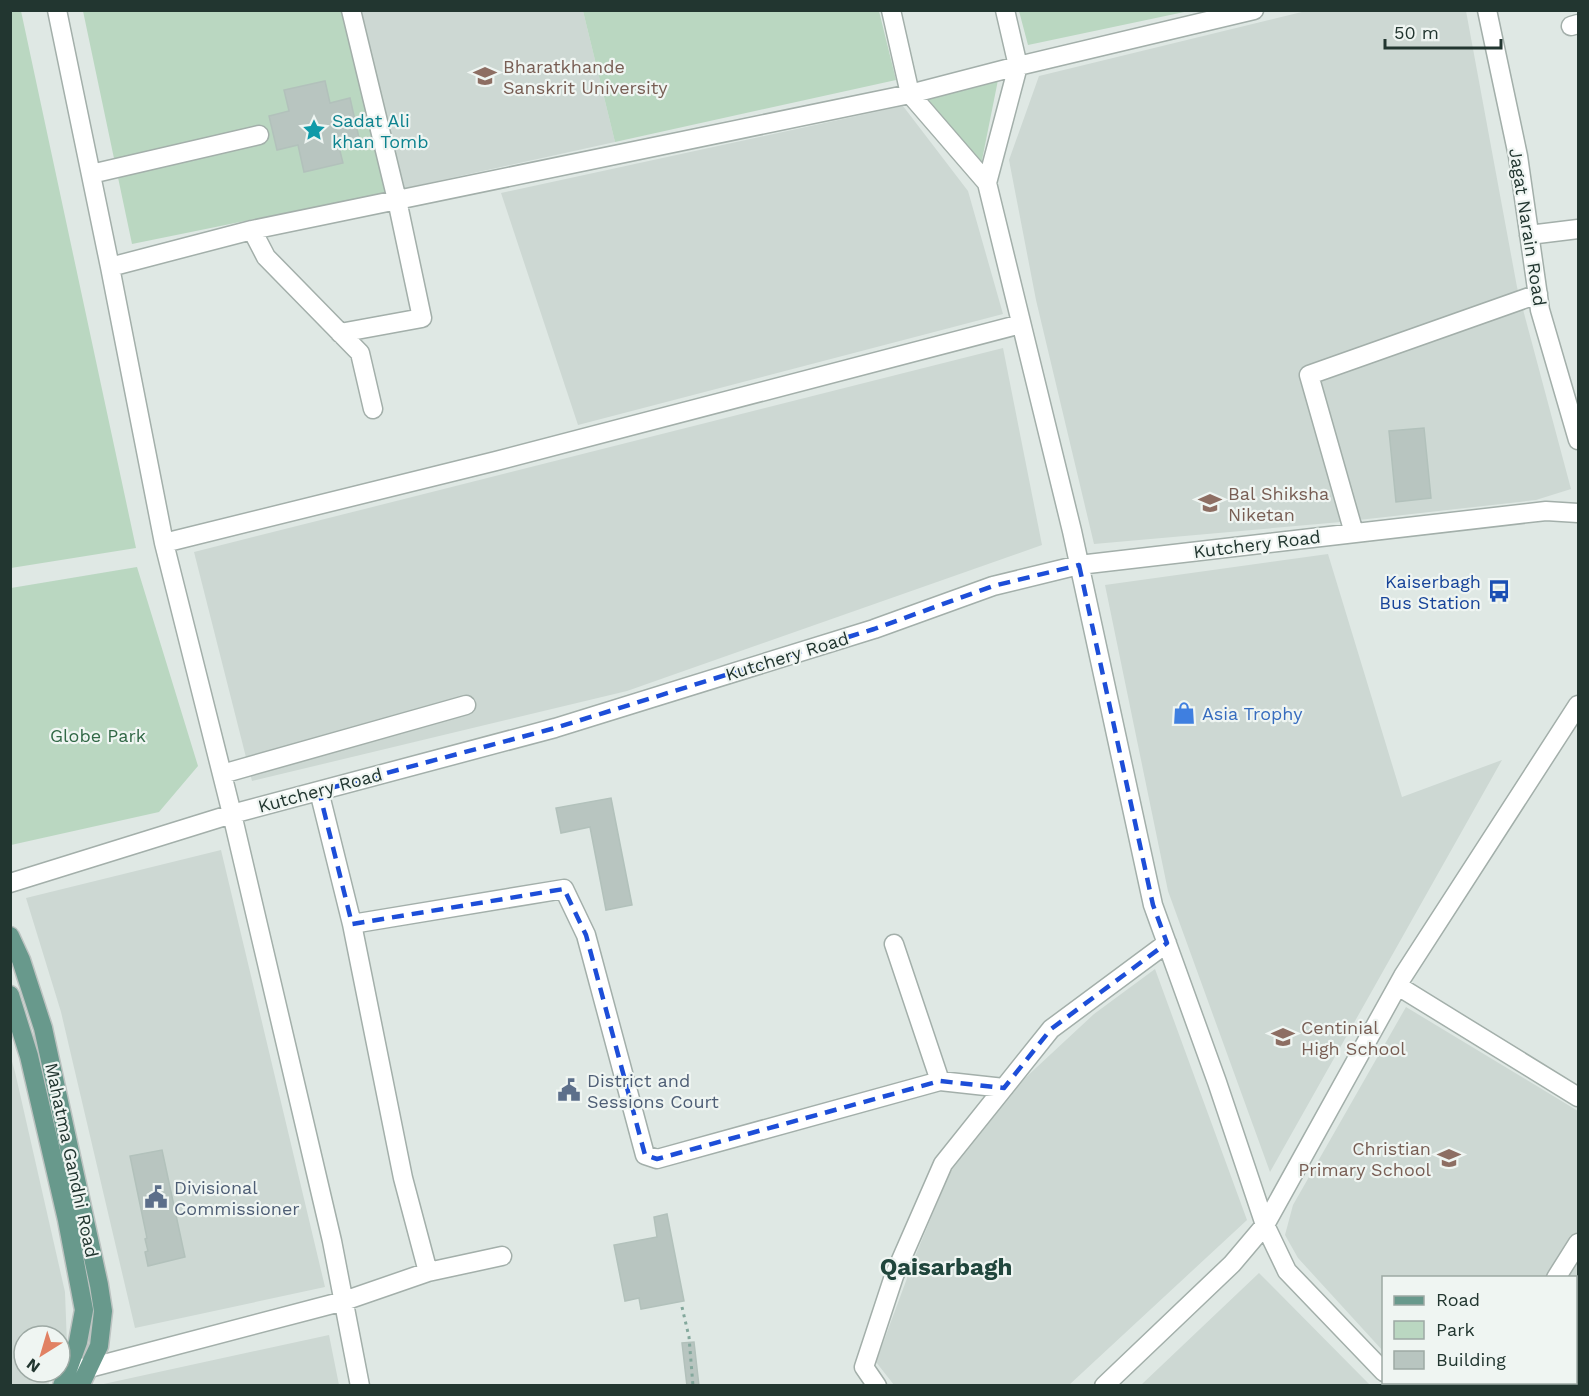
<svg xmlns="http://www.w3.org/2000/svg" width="1589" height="1396" viewBox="0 0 1589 1396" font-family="'Work Sans',sans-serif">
<rect width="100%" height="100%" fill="#dfe8e4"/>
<path fill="#cdd8d3" d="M358 11H583L615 142 392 191Z
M1306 11H1466L1517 287 1571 489 1536 500 1341 522 1094 544 1036 300 1009 160 1039 76Z
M903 106 968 191 1003 314 578 425 501 193Z
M1003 348 1042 545 627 691 252 781 194 552Z
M1328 554 1402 797 1502 760 1270 1172 1168 891 1105 585Z
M221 850 325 1287 135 1328 61 1012 26 898Z
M1155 969 1247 1220 1069 1385H894L876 1362 916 1254 950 1172 1023 1080 1094 1014Z
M1406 1007 1578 1111V1385L1415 1386 1413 1383 1576 1382V1278H1384L1383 1351 1298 1258 1285 1235 1293 1205Z
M11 1058 15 1072 65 1292 67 1345 60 1360V1336H24V1372H54L48 1385H11Z
M1259 1273 1370 1385H1141Z
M329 1335 339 1385H99Z"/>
<path fill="#bad7c1" d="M21 11 136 548 11 568 10 11Z
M83 11H358L392 191 132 244Z
M583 11H879L896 80 615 142Z
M1019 11V10L1189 11 1028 45Z
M998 80 981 165 928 99Z
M137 567 198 766 159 812 11 845V588Z"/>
<path fill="#b8c5c0" stroke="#b2c1bb" stroke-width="1.5" d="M325 81 330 103 350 98 359 138 338 143 343 163 304 172 298 145 277 150 269 116 289 111 284 90Z
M1424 428 1431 498 1396 502 1389 431Z
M611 798 632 905 606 910 590 827 561 833 556 808Z
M162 1150 185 1257 148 1266 145 1252 148 1251 145 1239 147 1238 130 1156Z
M667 1214 684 1301 641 1309 639 1298 625 1301 614 1245 657 1237 654 1217Z
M694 1342 699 1386H687L682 1343Z"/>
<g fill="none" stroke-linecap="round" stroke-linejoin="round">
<g stroke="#a3afaa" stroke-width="21">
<path id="minor" d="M57 10 110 267 164 543 232 814 332 1241 360 1386
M891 10 910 94 987 183 1072 531 1153 905 1217 1082 1265 1225 1287 1271 1384 1372
M1487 10 1518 156 1540 310 1578 440
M1571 26 1578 24
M91 174 259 135
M987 183 1018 66 1005 10
M252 230 266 257 360 353 373 409
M1529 235 1578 229
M110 267 252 230 910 94 1018 66 1254 10
M340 333 422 318 397 200 351 10
M1354 533 1309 375 1538 294
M164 543 496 461 1021 324
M222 774 466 705
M319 791 352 924 403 1178 428 1272
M10 883 232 814 555 728 874 629 993 586 1079 565 1546 511 1578 513
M352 924 564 889 586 935 645 1155 657 1159 940 1081 1004 1088
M894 944 940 1081
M1398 986 1578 1097
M1556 1278 1578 1243
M70 1367 89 1368 344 1301 428 1272 502 1256
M1576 1378 1578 1382 1576 1386
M1394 1382 1396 1386
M877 1386 864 1367 894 1276 943 1164 1051 1029 1167 943
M1104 1386 1232 1264 1265 1225 1403 976 1578 705"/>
</g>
<g stroke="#bdc3c1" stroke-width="21">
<path id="major" d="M10 936 21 960 43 1028 99 1285 103 1311 99 1346 80 1386
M10 995 29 1056 67 1220 84 1310 78 1342 62 1386"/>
</g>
<path stroke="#83a89c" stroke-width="3" stroke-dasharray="3 4.5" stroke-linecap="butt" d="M682 1307 689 1337 693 1386"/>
<use href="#minor" stroke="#fff" stroke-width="18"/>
<use href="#major" stroke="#68998c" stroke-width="18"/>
</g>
<path fill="none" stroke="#1d4ed8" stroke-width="4.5" stroke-dasharray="12 8" stroke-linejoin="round" d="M1079 565 1153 905 1167 943 1051 1029 1004 1088 940 1081 657 1159 645 1155 586 935 564 889 352 924 319 791 555 728 874 629 993 586Z"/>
<defs>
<g id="university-bare" transform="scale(1.8)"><path d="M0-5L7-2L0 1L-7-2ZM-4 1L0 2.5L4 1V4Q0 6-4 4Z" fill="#8d6e63" stroke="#eff5f2" stroke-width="2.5" paint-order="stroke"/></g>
<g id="sight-bare" transform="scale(1.8)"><path d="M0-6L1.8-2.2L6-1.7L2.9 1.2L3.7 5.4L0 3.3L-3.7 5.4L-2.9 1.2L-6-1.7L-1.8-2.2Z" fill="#0f9aa8" stroke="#eff5f2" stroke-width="2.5" paint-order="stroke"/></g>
<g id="school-bare" transform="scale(1.8)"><path d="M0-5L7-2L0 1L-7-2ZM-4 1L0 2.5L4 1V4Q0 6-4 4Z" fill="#8d6e63" stroke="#eff5f2" stroke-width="2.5" paint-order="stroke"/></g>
<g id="bus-bare" transform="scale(1.8)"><path d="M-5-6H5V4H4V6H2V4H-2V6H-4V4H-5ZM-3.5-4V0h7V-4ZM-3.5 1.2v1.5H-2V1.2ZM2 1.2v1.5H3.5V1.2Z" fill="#1a4fb4" stroke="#eff5f2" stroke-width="2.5" paint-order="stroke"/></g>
<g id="shop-bare" transform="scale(1.8)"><path d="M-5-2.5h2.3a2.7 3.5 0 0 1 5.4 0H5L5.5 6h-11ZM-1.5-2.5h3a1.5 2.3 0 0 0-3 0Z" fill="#3f7fe0" stroke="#eff5f2" stroke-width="2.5" paint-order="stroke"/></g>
<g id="civic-bare" transform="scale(1.8)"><path d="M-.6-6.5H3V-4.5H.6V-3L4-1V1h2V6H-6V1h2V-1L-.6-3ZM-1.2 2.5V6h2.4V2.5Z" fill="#5c6f8a" stroke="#eff5f2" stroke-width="2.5" paint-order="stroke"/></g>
</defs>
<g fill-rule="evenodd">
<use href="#university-bare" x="485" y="76"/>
<use href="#sight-bare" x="314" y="130"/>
<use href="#school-bare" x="1210" y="503"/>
<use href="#bus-bare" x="1499" y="591"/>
<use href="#shop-bare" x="1184" y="713"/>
<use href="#school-bare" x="1283" y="1037"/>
<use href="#civic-bare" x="569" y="1090"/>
<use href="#school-bare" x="1449" y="1158"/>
<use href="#civic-bare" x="156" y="1197"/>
</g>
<g text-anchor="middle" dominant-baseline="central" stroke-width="4.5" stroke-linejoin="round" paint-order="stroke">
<g font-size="18" fill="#785e54" stroke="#eff5f2" text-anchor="start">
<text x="503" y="66">Bharatkhande<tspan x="503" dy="21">Sanskrit University</tspan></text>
<text x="1228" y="493">Bal Shiksha<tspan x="1228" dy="21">Niketan</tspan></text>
<text x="1301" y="1027">Centinial<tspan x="1301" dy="21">High School</tspan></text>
<text x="1431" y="1148" text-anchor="end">Christian<tspan x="1431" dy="21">Primary School</tspan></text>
</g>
<g font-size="18" fill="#0d838f" stroke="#eff5f2" text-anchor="start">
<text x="332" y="120">Sadat Ali<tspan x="332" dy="21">khan Tomb</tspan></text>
</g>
<g font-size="18" fill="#223630" stroke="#eff5f2">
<text transform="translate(1528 227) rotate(81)">Jagat Narain Road</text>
<text transform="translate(1257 544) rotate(-7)">Kutchery Road</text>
<text transform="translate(787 656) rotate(-17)">Kutchery Road</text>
<text transform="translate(320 790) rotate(-15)">Kutchery Road</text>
<text transform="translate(72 1160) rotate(78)">Mahatma Gandhi Road</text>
</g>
<g font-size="18" fill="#164399" stroke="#eff5f2" text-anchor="end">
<text x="1481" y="581">Kaiserbagh<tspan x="1481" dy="21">Bus Station</tspan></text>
</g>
<g font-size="18" fill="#366cbe" stroke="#eff5f2" text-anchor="start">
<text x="1202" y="713">Asia Trophy</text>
</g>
<g font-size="18" fill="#316846" stroke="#eff5f2">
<text x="98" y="735">Globe Park</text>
</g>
<g font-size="18" fill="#4e5e75" stroke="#eff5f2" text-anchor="start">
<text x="587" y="1080">District and<tspan x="587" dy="21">Sessions Court</tspan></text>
<text x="174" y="1187">Divisional<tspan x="174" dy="21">Commissioner</tspan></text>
</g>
<g font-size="24" font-weight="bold" fill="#20463c" stroke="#eff5f2">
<text x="946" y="1267">Qaisarbagh</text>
</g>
</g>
<rect width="1589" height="1396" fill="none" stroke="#223630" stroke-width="24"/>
<rect x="1382" y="1276" width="195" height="108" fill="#eff5f2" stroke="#9da9a4" stroke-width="1.5"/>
<rect x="1394" y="1296" width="30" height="9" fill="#68998c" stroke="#9da9a4" stroke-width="1.5"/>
<text x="1436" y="1306" font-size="18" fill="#223630">Road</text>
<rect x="1394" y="1321" width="30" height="18" fill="#bad7c1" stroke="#9da9a4" stroke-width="1.5"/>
<text x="1436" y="1336" font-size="18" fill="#223630">Park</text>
<rect x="1394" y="1351" width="30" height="18" fill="#b8c5c0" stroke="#9da9a4" stroke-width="1.5"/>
<text x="1436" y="1366" font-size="18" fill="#223630">Building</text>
<g transform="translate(42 1354) rotate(217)"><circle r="28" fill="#eff5f2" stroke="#9da9a4" stroke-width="1.5"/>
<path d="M0-4.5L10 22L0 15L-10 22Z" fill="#e18163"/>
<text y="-9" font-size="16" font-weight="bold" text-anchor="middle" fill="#223630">N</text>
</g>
<path d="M1385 39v9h116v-9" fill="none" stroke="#223630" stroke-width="3"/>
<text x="1394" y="39" font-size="18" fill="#223630" stroke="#eff5f2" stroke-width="4.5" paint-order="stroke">50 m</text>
</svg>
